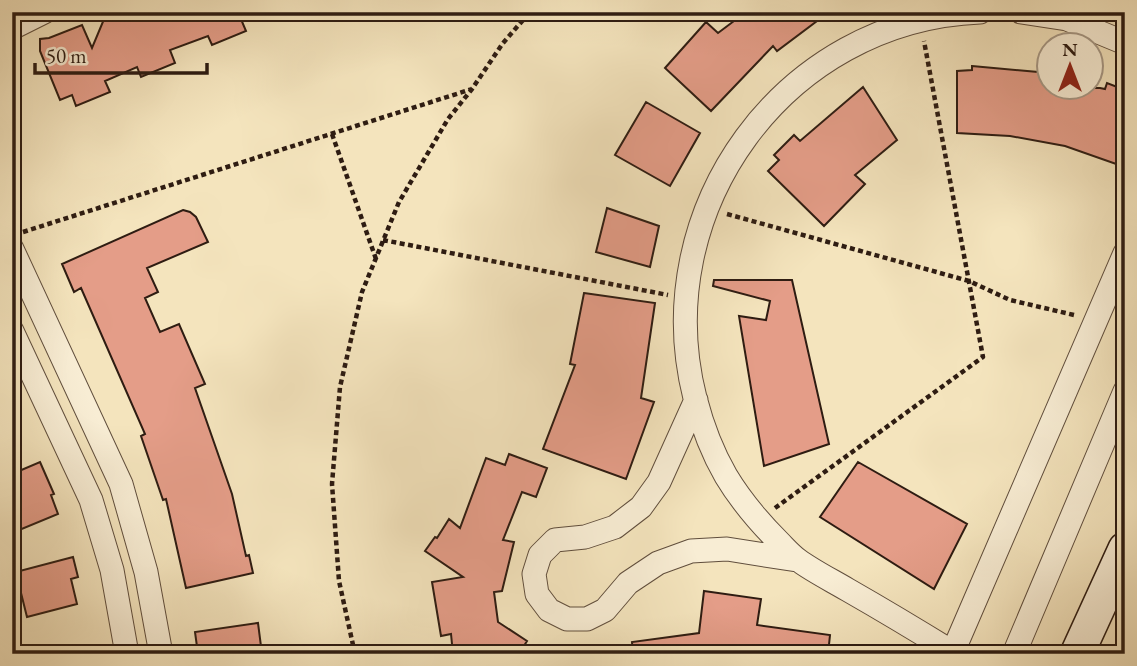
<svg xmlns="http://www.w3.org/2000/svg" width="1137" height="666" viewBox="0 0 1137 666" font-family="'EB Garamond',serif">
<rect width="100%" height="100%" fill="#f4e4bd"/>
<filter id="stains"><feTurbulence type="fractalNoise" baseFrequency=".00286" numOctaves="4"/><feColorMatrix values="0 0 0 0 .2 0 0 0 0 .09 0 0 0 0 .02 0 0 0 .5 -.17"/></filter>
<radialGradient id="worn" r=".72"><stop offset=".6" stop-color="#630" stop-opacity="0"/><stop offset="1" stop-color="#630" stop-opacity=".3"/></radialGradient>
<path fill="#e49d88" stroke="#2e1c12" stroke-width="2" d="M107 12H238L246 31 212 45 208 36 170 50 175 63 141 77 137 67 105 81 110 92 76 106 72 95 60 100 40 51V39L49 38 82 25 92 48Z
M746 12H829L777 51 773 46 711 111 665 68 706 22 718 33Z
M972 66 1049 73V88H1100L1105 89 1107 83 1125 90V152L1119 165 1065 146 1010 136 957 133V71L972 70Z
M863 87 897 140 855 175 865 184 824 226 768 171 779 160 774 155 794 135 800 141Z
M646 102 700 133 670 186 615 155Z
M607 208 659 226 650 267 596 252Z
M183 210 190 212 196 217 208 242 147 268 158 292 145 298 160 332 179 324 205 384 195 388 232 494 246 556 249 555 253 573 186 588 166 499 163 500 141 436 145 434 81 288 74 292 62 264Z
M714 280H792L829 444 764 466 739 316 766 320 770 301 713 286Z
M584 293 655 303 641 398 654 402 626 479 543 449 575 365 570 364Z
M509 454 547 468 536 497 522 492 503 540 514 542 502 591 494 592 498 622 527 641 519 654H453L451 634 441 636 432 582 463 577 425 551 435 537 437 538 449 519 460 528 486 458 505 465Z
M40 462 54 494 51 495 58 514 12 533V474Z
M858 462 967 524 934 589 820 517Z
M73 557 78 577 71 579 77 604 27 617 20 589 12 591V573Z
M704 591 761 599 757 625 830 635 828 654H633L632 642 699 633Z
M258 623 262 654H198L195 632Z"/>
<g fill="none" stroke-linecap="round" stroke-linejoin="round">
<g stroke="#604e3d" stroke-width="25">
<path id="street" d="M1021 12 1067 19 1125 43
M12 28 44 12
M12 249 121 484 146 572 161 654
M12 331 91 500 112 570 127 654
M696 400 659 482 641 507 615 527 585 537 555 540 540 555 534 574 537 594 549 610 567 619H587L605 610 628 583 658 563 691 551 727 549 797 560
M952 652C918 631 883 610 848 590 831 580 813 571 798 560 791 555 785 548 779 542 759 522 741 501 726 476 712 452 702 425 695 398 647 210 784 20 980 12
M952 654 1125 253
M1014 654 1125 391"/>
</g>
<g stroke="#2e1c12" stroke-width="36">
<path id="secondary" d="M1077 654 1125 549"/>
</g>
<path stroke="#2e1c12" stroke-width="4.5" stroke-dasharray="5 3.5" stroke-linecap="butt" d="M332 134 376 259
M727 214 969 281 1010 300 1074 315
M23 232 472 89
M383 240 668 295
M775 508 983 357 924 41
M355 654 339 581 332 484 340 387 362 292 399 202 448 119 472 89 503 43 530 12"/>
<use href="#street" stroke="#f8edd4" stroke-width="23"/>
<use href="#secondary" stroke="#f8edd4" stroke-width="33"/>
</g>
<rect width="1137" height="666" fill="none" stroke="#f4e4bd" stroke-width="42"/>
<rect x="14" y="14" width="1109" height="638" fill="none" stroke="#2e1c12" stroke-width="3.5"/>
<rect x="21" y="21" width="1095" height="624" fill="none" stroke="#2e1c12" stroke-width="2"/>
<g transform="translate(1070 66)"><circle r="33" fill="#f8edd4" stroke="#a79986" stroke-width="2"/>
<path d="M0-5L12 26L0 18L-12 26Z" fill="#8f2418"/>
<text y="-10" font-size="19" font-weight="bold" text-anchor="middle" fill="#2e1c12">N</text>
</g>
<path d="M35 63v10h172v-10" fill="none" stroke="#2e1c12" stroke-width="3.5"/>
<text x="46" y="63" font-size="21" fill="#2e1c12" stroke="#f8edd4" stroke-width="5" paint-order="stroke">50 m</text>
<rect width="100%" height="100%" filter="url(#stains)"/>
<rect width="100%" height="100%" fill="url(#worn)"/>
</svg>
